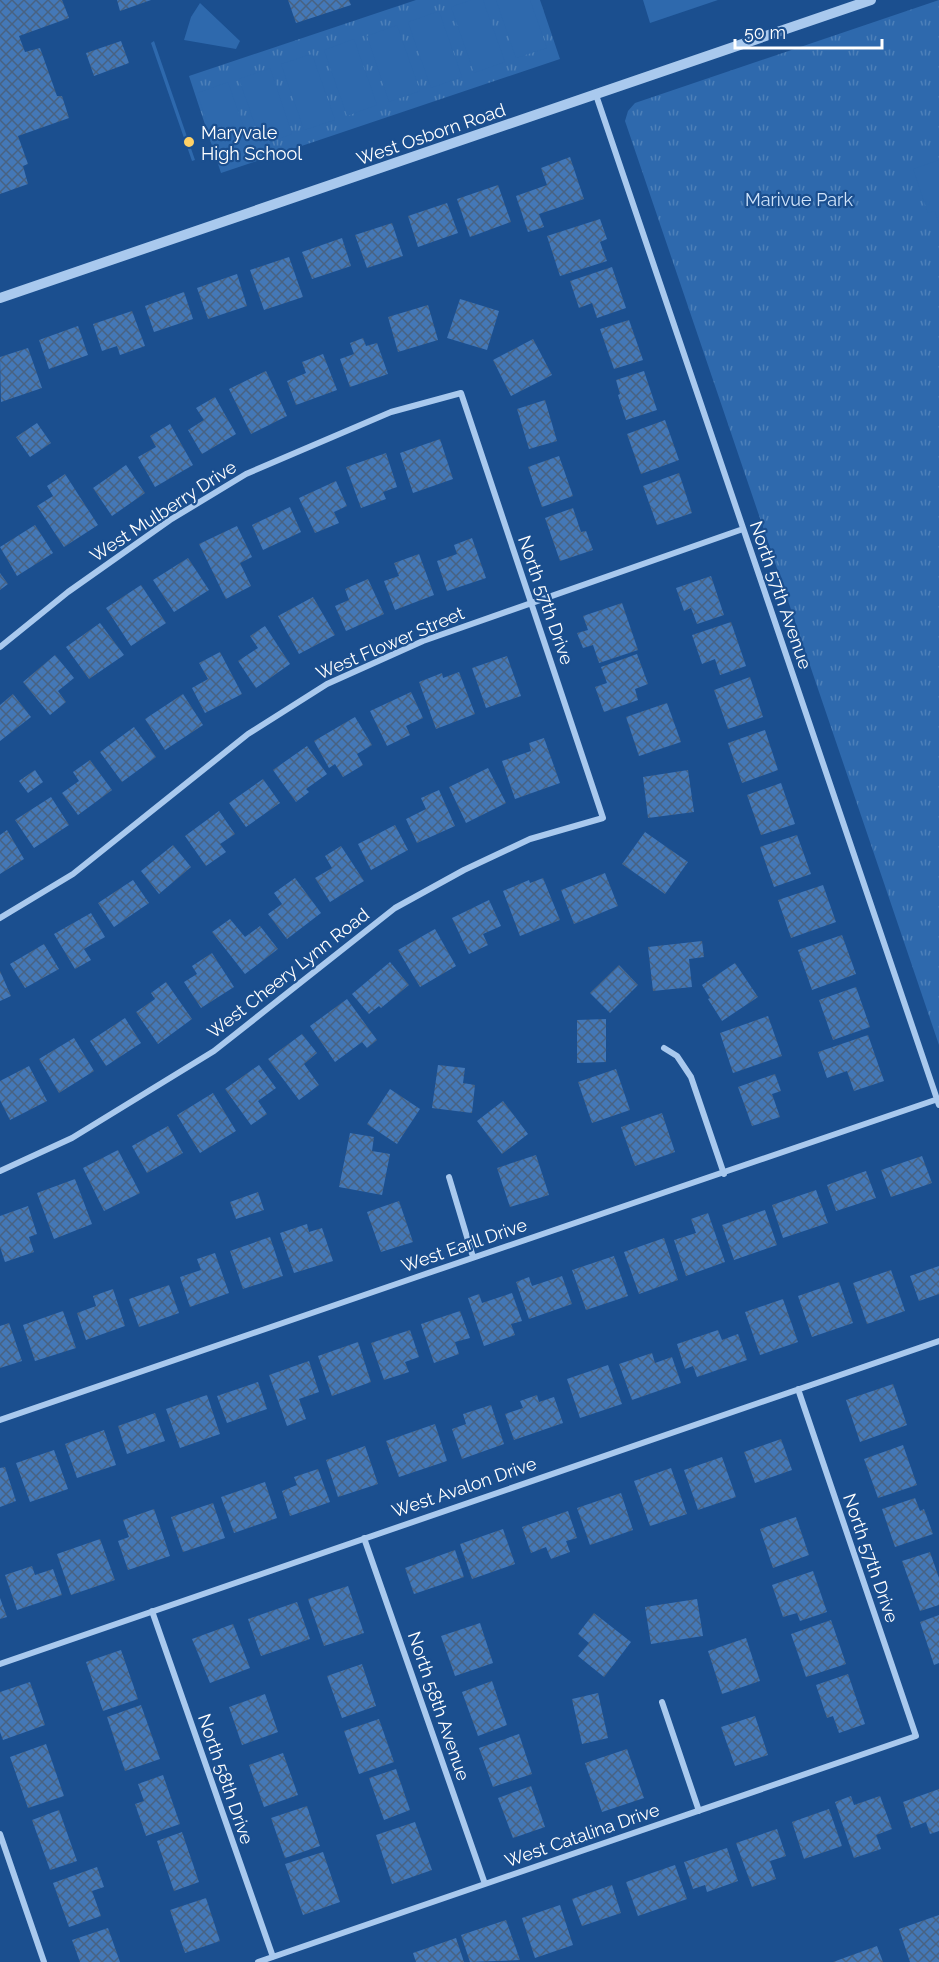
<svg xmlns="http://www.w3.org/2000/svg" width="939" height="1962" viewBox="0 0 939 1962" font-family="Raleway,sans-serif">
<defs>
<pattern id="park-tufts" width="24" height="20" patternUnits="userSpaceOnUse" patternTransform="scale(1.5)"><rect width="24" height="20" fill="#2e69ad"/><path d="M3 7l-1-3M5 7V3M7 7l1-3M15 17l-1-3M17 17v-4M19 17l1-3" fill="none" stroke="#4d80b9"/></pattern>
<pattern id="building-cross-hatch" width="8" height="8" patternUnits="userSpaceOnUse" patternTransform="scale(1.5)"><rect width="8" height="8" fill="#4478b7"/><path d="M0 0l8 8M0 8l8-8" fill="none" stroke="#486282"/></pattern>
</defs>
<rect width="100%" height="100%" fill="#1b4f8f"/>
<path fill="url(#park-tufts)" d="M416 0H540L560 59 221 173 189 76Z
M939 0V1045L625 121 628 111 635 103Z"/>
<path fill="#2e69ad" d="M471 0H483L505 62 474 73 451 7Z
M496 0H530L547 48 516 58Z
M643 0H718L650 23Z
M200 3 240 41 236 49 184 40 191 17Z
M439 11 462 77 431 88 408 22Z
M397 25 420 91 389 102 367 36Z
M354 39 377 105 347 116 324 50Z
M154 41 195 160 192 161 151 43Z
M312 54 335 120 304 130 281 64Z
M270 68 292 134 262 145 239 79Z
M228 82 251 148 220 159 197 93Z
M939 160V224L935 211 928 213 913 169Z"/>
<path fill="url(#building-cross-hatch)" d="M0 0H62L69 18 19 36 25 52 40 48 57 96H62L69 118 18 136 28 164 23 166 28 184 0 194Z
M117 0H151L120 11Z
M288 0H349L351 5 296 23Z
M121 41 129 63 94 76 86 53Z
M570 157 584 199 539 214 544 227 528 232 516 196 547 185 541 168Z
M498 185 511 222 470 237 457 199Z
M447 203 458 233 418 247 408 216Z
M600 219 607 239 600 242 607 261 560 276 547 236Z
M392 223 403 256 367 268 355 235Z
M342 238 351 266 312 279 302 252Z
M289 257 303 297 264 310 250 270Z
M612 267 626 308 597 318 592 303 579 308 570 281Z
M237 274 247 306 208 319 197 288Z
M184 292 193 319 154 332 145 306Z
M460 299 499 311 487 350 447 338Z
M428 305 438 340 398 352 388 317Z
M132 311 145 346 120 355 117 346 102 351 93 324Z
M629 320 643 360 614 369 600 329Z
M78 326 88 355 49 369 39 340Z
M363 338 366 346 377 343 388 374 350 387 340 359 354 354 350 343Z
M533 339 552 375 511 396 493 360Z
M28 348 42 388 1 402 0 357Z
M323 354 337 390 296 405 287 381 306 373 302 362Z
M266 371 287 416 251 434 229 389Z
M644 371 657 410 626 420 618 395 620 394 616 380Z
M215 397 236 434 202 454 188 430 204 420 196 408Z
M545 400 557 441 529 449 517 409Z
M665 420 679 460 641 474 627 434Z
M37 423 51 443 30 457 16 437Z
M170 424 193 465 155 487 138 457 156 447 150 436Z
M440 439 453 479 413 493 400 453Z
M386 453 397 487 383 492 386 499 361 508 346 467Z
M559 456 573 496 542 507 528 467Z
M126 465 145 493 112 516 93 488Z
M679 473 692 513 657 525 643 486Z
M65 474 98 525 64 547 37 506 53 496 47 486Z
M336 481 347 506 334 512 339 523 315 533 299 498Z
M290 507 301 532 263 550 252 525Z
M573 508 581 532 586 531 593 550 560 561 545 518Z
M35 525 53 553 17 576 0 547Z
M237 526 252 557 240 563 251 586 226 599 199 544Z
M472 538 486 578 447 591 437 561 457 554 454 545Z
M419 554 434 595 395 610 384 581 399 576 394 563Z
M188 558 209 590 174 612 153 580Z
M0 573 8 584 0 590Z
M711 576 724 615 697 624 691 608 684 611 676 588Z
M368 579 384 614 346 631 335 606 349 600 345 589Z
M141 585 166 623 131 646 106 608Z
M313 597 335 635 299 654 278 616Z
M622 603 638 650 599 663 593 645 583 648 577 633 588 630 583 616Z
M731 622 746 666 720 675 715 659 702 664 692 635Z
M100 623 124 655 89 679 66 647Z
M265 626 290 664 256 688 238 661 258 648 250 636Z
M220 652 242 694 205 713 192 688 208 679 199 663Z
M637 654 648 684 635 689 638 700 604 712 595 687 607 683 601 667Z
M55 655 74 678 58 691 66 702 50 715 23 682Z
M507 656 521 696 486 708 472 668Z
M459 672 475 714 436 729 419 682 442 673 443 678Z
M750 677 763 717 728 729 714 690Z
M411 692 423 718 406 726 410 735 387 746 370 711Z
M13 694 31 717 0 741V705Z
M183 694 203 725 165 750 145 719Z
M667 703 681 742 639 756 626 717Z
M355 717 372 745 357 754 363 765 343 777 335 764 329 768 314 741Z
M134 727 156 757 122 782 100 752Z
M765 730 778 770 742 783 728 743Z
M544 738 560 783 515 799 502 761 531 751 529 743Z
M307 746 327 774 306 789 309 792 296 802 273 770Z
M90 760 112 790 78 815 62 793 79 781 73 772Z
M488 768 506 803 466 823 449 787Z
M35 770 43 782 28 793 19 781Z
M688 770 694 812 648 818 643 777Z
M263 779 280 803 246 827 229 803Z
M781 783 795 824 761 835 747 795Z
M439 790 455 826 417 843 406 819 426 809 421 798Z
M51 797 69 825 34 848 15 820Z
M219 811 235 834 220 844 226 852 206 866 185 836Z
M395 825 408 850 371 870 358 844Z
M7 830 24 859 0 874V835Z
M645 832 688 862 665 894 622 864Z
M797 835 811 874 774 887 760 847Z
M173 845 191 867 159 894 141 871Z
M341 846 364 881 330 902 315 878 332 868 325 856Z
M605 873 618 906 574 924 561 890Z
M295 878 321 913 287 939 268 914 282 904 274 893Z
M543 878 560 920 520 936 503 891 529 880 530 883Z
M133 880 149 903 114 927 98 903Z
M823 885 836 922 791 938 778 900Z
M489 900 501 926 483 934 488 945 469 954 452 918Z
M91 913 105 937 84 949 91 960 75 969 54 934Z
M230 919 245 937 260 926 278 949 245 974 212 932Z
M435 929 456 966 420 987 398 950Z
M842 935 856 974 812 990 798 950Z
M702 941 704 957 689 959 692 987 653 991 648 947Z
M44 944 59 969 25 988 10 964Z
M212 953 234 987 201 1008 184 982 197 974 192 966Z
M390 962 409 985 381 1008 379 1006 369 1014 352 994Z
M735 963 758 997 722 1021 708 999 710 998 702 985Z
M619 965 638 985 610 1013 590 993Z
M0 971 11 996 0 1001Z
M166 982 192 1019 158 1044 136 1012 155 999 151 993Z
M856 987 870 1027 833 1040 819 1000Z
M347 999 377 1040 367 1048 362 1042 335 1062 310 1026Z
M768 1016 782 1056 733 1073 720 1033Z
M125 1018 141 1043 106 1066 90 1041Z
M606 1019V1062L577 1063V1020Z
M302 1034 317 1053 304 1064 319 1085 299 1100 268 1059Z
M868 1035 884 1081 854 1091 847 1071 827 1078 818 1052Z
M74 1038 94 1071 59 1093 39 1059Z
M259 1065 276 1088 258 1101 267 1114 251 1125 225 1089Z
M438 1065 465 1068 463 1083 475 1085 472 1113 432 1108Z
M29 1066 47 1101 10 1120 0 1100V1081Z
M616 1069 630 1110 592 1123 578 1082Z
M775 1074 781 1091 772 1094 780 1117 752 1126 738 1087Z
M390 1089 420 1109 397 1144 367 1124Z
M213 1093 236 1131 200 1153 177 1115Z
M503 1101 528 1134 502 1154 477 1121Z
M662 1113 675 1152 635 1166 621 1127Z
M168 1126 183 1153 147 1173 132 1146Z
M350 1133 374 1137 372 1151 390 1154 382 1195 339 1187Z
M118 1150 140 1193 104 1211 83 1168Z
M536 1155 549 1195 510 1207 497 1168Z
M922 1156 932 1183 891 1197 881 1170Z
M866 1171 876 1198 836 1211 827 1185Z
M75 1179 92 1224 54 1239 37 1193Z
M816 1190 828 1223 783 1238 772 1205Z
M258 1192 264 1210 236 1219 230 1202Z
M399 1201 413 1242 381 1252 367 1212Z
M28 1206 37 1234 29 1237 34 1252 5 1262 0 1247V1216Z
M765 1210 777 1245 734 1260 722 1225Z
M708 1213 725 1262 686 1276 674 1240 696 1233 691 1219Z
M307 1224 309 1232 322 1228 333 1261 294 1273 280 1233Z
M270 1237 283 1276 243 1289 230 1251Z
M664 1238 678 1280 639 1294 624 1252Z
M215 1253 229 1293 190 1307 180 1277 201 1270 197 1259Z
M614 1256 628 1296 586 1310 572 1270Z
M939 1266V1294L919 1301 910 1276Z
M891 1270 905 1311 867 1324 853 1283Z
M562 1276 572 1304 529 1319 516 1282 529 1277 532 1286Z
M839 1282 853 1323 812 1337 798 1296Z
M169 1285 179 1313 139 1327 129 1299Z
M113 1289 125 1326 86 1340 77 1313 96 1306 93 1296Z
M512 1293 522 1321 511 1324 515 1335 484 1346 468 1298 479 1294 482 1303Z
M783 1299 798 1342 760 1355 745 1312Z
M63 1311 76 1348 35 1361 23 1325Z
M460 1311 470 1338 455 1342 459 1354 434 1363 421 1324Z
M9 1323 22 1361 0 1368V1326Z
M410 1330 419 1357 405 1362 409 1372 384 1380 371 1343Z
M718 1330 722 1340 738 1334 747 1360 697 1377 693 1366 685 1369 677 1344Z
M358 1342 371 1382 332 1396 318 1356Z
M652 1353 655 1363 672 1357 681 1383 632 1400 619 1364Z
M309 1361 319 1392 299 1399 306 1419 287 1426 269 1375Z
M608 1365 622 1404 580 1418 567 1379Z
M258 1382 267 1409 227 1423 217 1396Z
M893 1384 907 1425 860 1442 846 1400Z
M207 1395 220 1434 180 1448 166 1409Z
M537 1395 539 1402 554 1397 563 1423 514 1440 505 1414 523 1408 520 1401Z
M491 1405 504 1444 462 1459 452 1429 466 1424 463 1414Z
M155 1413 165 1441 127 1454 118 1426Z
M435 1424 447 1461 399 1477 386 1441Z
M104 1430 116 1465 77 1478 65 1444Z
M781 1439 792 1470 755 1483 744 1452Z
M903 1445 917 1485 878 1498 864 1459Z
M365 1446 378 1484 338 1497 326 1460Z
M54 1450 68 1489 30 1502 16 1463Z
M722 1457 736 1497 698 1510 684 1470Z
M5 1467 16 1501 0 1507V1468Z
M671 1468 687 1514 650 1526 634 1481Z
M318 1469 330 1502 290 1516 282 1491 297 1485 294 1477Z
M265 1482 277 1518 234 1533 221 1497Z
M621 1493 633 1530 590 1545 577 1508Z
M915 1498 920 1511 924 1509 933 1534 895 1547 882 1509Z
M213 1503 225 1538 183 1552 171 1517Z
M154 1509 170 1556 128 1570 118 1541 129 1537 123 1520Z
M568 1511 577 1538 566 1541 570 1552 551 1559 546 1547 531 1553 522 1527Z
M796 1517 809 1555 773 1568 760 1529Z
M503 1529 515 1564 472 1579 460 1544Z
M100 1539 115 1580 71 1595 57 1554Z
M455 1550 464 1577 414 1594 405 1568Z
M930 1552 939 1578V1605L920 1611 902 1561Z
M32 1566 35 1575 53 1569 62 1595 17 1610 5 1575Z
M813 1571 827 1612 800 1621 797 1613 783 1617 772 1585Z
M348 1586 364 1633 324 1646 308 1599Z
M0 1598 7 1617 0 1619Z
M697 1599 703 1636 651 1644 645 1607Z
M297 1602 310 1639 261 1656 248 1619Z
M594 1613 631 1642 604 1677 578 1656 589 1643 578 1634Z
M939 1615V1663L934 1665 920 1622Z
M831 1620 846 1664 806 1677 791 1634Z
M480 1623 493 1663 455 1676 441 1636Z
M233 1624 250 1668 210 1683 192 1639Z
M746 1638 760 1681 722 1694 708 1651Z
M121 1650 138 1699 103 1711 86 1662Z
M362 1664 376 1706 342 1718 327 1676Z
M848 1674 865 1724 839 1733 833 1716 827 1718 816 1685Z
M492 1681 507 1725 478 1736 462 1692Z
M30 1682 45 1725 3 1740 0 1732V1692Z
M598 1693 608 1738 582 1744 572 1699Z
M265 1694 278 1732 242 1745 229 1707Z
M141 1705 160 1759 125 1771 107 1717Z
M755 1716 768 1755 735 1766 721 1727Z
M379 1719 394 1762 359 1774 344 1731Z
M519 1734 532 1774 493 1787 479 1748Z
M46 1744 64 1796 28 1808 10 1757Z
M627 1749 644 1798 602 1812 585 1763Z
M283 1753 298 1795 264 1807 249 1765Z
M396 1769 410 1810 384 1820 369 1778Z
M163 1775 180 1824 146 1836 135 1804 144 1801 138 1784Z
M531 1786 545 1827 513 1838 498 1798Z
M939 1789V1831L930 1834 926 1822 911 1828 903 1802Z
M851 1796 854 1805 880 1796 892 1829 876 1835 881 1849 854 1858 835 1802Z
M307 1806 320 1846 285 1858 271 1818Z
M829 1809 842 1846 804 1859 792 1822Z
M59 1810 77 1861 50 1870 32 1820Z
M415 1822 432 1870 392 1884 376 1835Z
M777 1829 786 1856 770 1861 776 1879 752 1887 736 1843Z
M182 1832 199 1882 174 1891 157 1841Z
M727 1848 738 1881 707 1892 705 1885 693 1889 684 1862Z
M323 1852 340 1902 303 1915 285 1864Z
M675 1865 687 1899 638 1916 626 1882Z
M97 1867 104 1887 92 1891 101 1916 69 1927 53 1883Z
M612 1885 621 1913 582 1926 572 1899Z
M206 1898 220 1941 185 1953 170 1910Z
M560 1905 573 1945 535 1958 522 1918Z
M939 1915V1962H910L899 1929Z
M506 1920 520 1960 470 1962 461 1935Z
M108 1928 120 1962H80L72 1940Z
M456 1938 464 1962H416L413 1953Z
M877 1946 883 1962H833Z"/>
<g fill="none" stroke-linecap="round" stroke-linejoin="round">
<path stroke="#a9c9ee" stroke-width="6" d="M596 95 939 1105
M0 647 68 592 170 520 246 474 391 412 461 393 603 818 530 839 464 870 395 908 214 1051 72 1138 0 1171
M0 918 73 874 248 734 327 684 423 641 743 529
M664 1048 677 1056 691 1077 724 1174
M449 1177 473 1257
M0 1420C312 1312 626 1206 938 1099
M364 1538 485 1884
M152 1611 273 1957
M0 1664 939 1341
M662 1702 699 1811
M0 1834 44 1962
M258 1962 916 1736 798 1389"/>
<path stroke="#a9c9ee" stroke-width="10" d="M0 298 871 0"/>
</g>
<circle fill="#ffd166" stroke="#1b4f8f" stroke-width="2" cx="189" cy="142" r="6"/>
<g text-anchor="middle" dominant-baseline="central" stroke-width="4.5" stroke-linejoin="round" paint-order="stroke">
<g font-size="18" fill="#fff" stroke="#1b4f8f" text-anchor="start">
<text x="201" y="132">Maryvale<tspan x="201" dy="21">High School</tspan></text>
</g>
<g font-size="18" fill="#fff" stroke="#1b4f8f">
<text transform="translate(431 134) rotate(-19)">West Osborn Road</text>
<text transform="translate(163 511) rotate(-33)">West Mulberry Drive</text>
<text transform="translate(781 595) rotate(71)">North 57th Avenue</text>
<text transform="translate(546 600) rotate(71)">North 57th Drive</text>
<text transform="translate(390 643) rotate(-23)">West Flower Street</text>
<text transform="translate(288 973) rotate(-38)">West Cheery Lynn Road</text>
<text transform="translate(464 1245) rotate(-19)">West Earll Drive</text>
<text transform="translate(464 1487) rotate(-19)">West Avalon Drive</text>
<text transform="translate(871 1558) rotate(71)">North 57th Drive</text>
<text transform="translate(439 1706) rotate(71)">North 58th Avenue</text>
<text transform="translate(226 1779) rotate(71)">North 58th Drive</text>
<text transform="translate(582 1835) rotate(-19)">West Catalina Drive</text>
</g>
<g font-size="18" fill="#cfe3fa" stroke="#1b4f8f">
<text x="799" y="199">Marivue Park</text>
</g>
</g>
<path d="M735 39v9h147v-9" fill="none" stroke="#ffffff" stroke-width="3"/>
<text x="744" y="39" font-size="18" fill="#ffffff" stroke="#1b4f8f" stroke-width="4.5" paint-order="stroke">50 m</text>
</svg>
